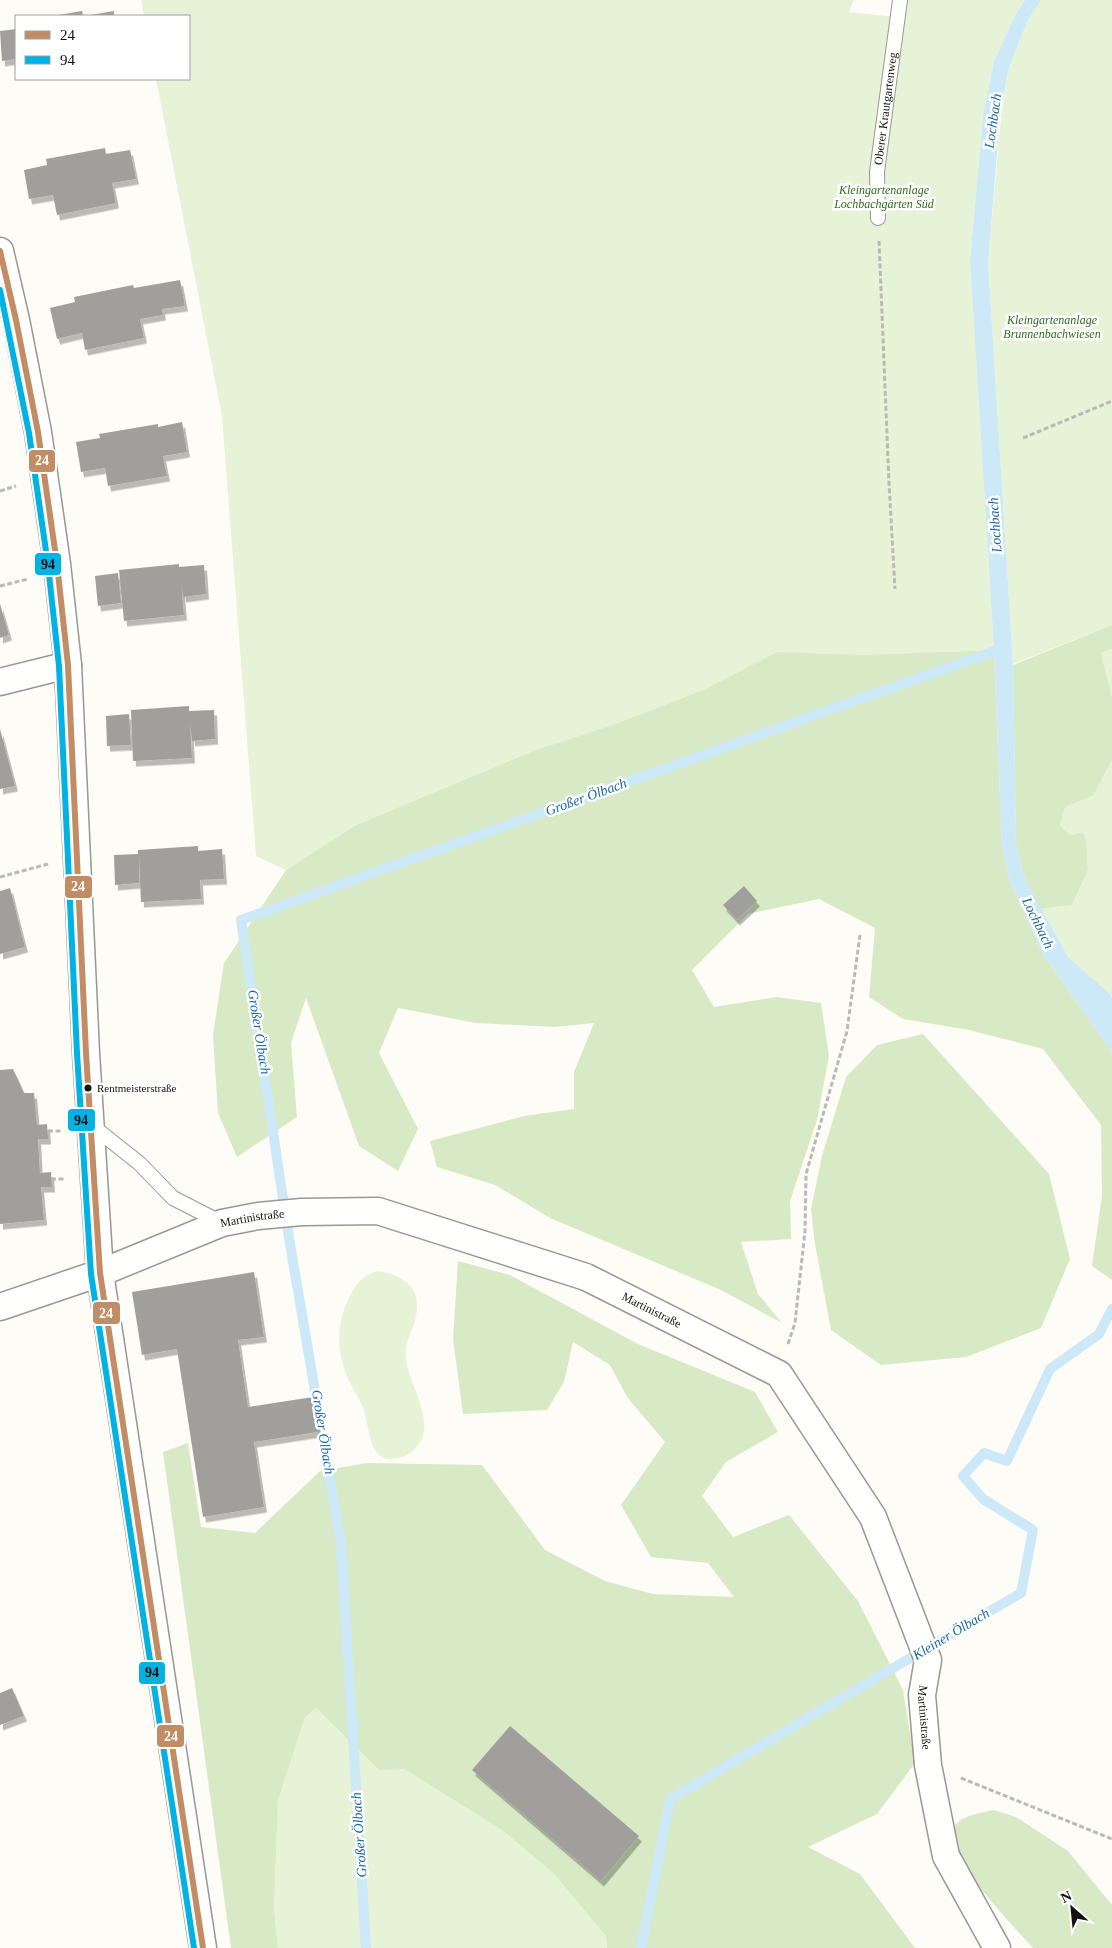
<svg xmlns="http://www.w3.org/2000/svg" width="1112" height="1948" viewBox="0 0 1112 1948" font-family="Georgia,serif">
<defs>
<filter id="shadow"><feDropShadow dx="3" dy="5.5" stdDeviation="0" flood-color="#0004"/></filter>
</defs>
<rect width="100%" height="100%" fill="#fdfcf7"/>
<path fill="#e7f3d7" d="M141 0H854L849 12 897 17 900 0H1025L1016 14 994 61 983 116 970 261 994 650 865 655 777 652 703 690 618 723 533 751 356 825 286 870 256 856 222 416 156 79H189V16H144Z
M1041 0H1112V625L1013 664 988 262 1001 118 1009 67 1028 20Z
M1112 649V697L1101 653Z
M1112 760V998L1108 992 1068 957 1040 909 1072 905 1088 870 1086 839 1083 832 1070 835 1060 825 1065 807 1093 796Z
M378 1271C407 1276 423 1290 415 1320 411 1335 404 1343 406 1360 409 1385 439 1425 415 1449 408 1456 402 1458 392 1459 367 1461 370 1423 363 1408 361 1402 357 1397 354 1391 337 1360 333 1326 351 1294 357 1282 365 1274 378 1271Z
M316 1708 379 1770 404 1769 502 1830 554 1874 606 1936 607 1948H278L274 1908 278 1801 305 1717Z"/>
<path fill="#d8eac5" d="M1112 625V649L1101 653 1112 697V760L1093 796 1065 807 1060 825 1070 835 1083 832 1086 839 1088 870 1072 905 1040 909 1025 879 1016 844 1013 665Z
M994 650 1002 846 1009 879 1043 954 1112 1052V1280L1092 1266 1102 1196 1101 1125 1043 1049 969 1030 903 1019 869 997 875 928 819 899 748 914 692 970 714 1007 776 997 821 1003 829 1056 817 1120 790 1201 791 1239 741 1242 758 1294 782 1323 721 1290 550 1218 495 1185 437 1167 430 1141 524 1116 574 1109V1072L594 1023 555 1027 476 1023 398 1008 379 1053 418 1129 398 1171 359 1146 306 998 291 1043 297 1117 237 1157 218 1113 213 1035 224 963 286 870 356 825 533 751 618 723 703 690 777 652 865 655Z
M923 1034 1049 1174 1070 1259 1041 1328 966 1357 881 1365 831 1330 815 1244 811 1209 822 1156 846 1077 877 1045Z
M458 1261 510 1275 638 1344 755 1392 778 1432 726 1462 702 1496 733 1537 789 1515 858 1601 903 1690 915 1763 877 1814 808 1847 860 1874 915 1948H607L606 1936 554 1874 502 1830 404 1769 379 1770 316 1708 305 1717 278 1801 274 1908 278 1948H231L163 1452 188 1443 201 1527 255 1533 320 1471 367 1463 482 1465 545 1550 605 1581 653 1594 734 1597 708 1563 651 1557 621 1505 665 1442 627 1397 610 1365 573 1342 564 1382 547 1410 463 1414 453 1339Z
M994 1810 1016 1817 1068 1851 1112 1905V1948H1033C1013 1926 956 1866 951 1840 951 1838 952 1832 953 1829 959 1815 981 1813 994 1810Z"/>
<path fill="#cde8f7" d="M1025 0H1041L1028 20 1009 67 1000 118 988 262 1013 664 1016 844 1025 879 1068 957 1108 992 1112 998V1052L1043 954 1009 879 1002 846 994 650 970 261 983 116 994 61 1016 14Z"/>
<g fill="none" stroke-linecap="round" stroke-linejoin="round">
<path stroke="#cde8f7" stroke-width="10" d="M366 1948 341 1544 289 1238 241 920 1003 648
M641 1948 670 1799 1021 1593 1033 1530 983 1499 963 1476 984 1453 1007 1461 1050 1369 1099 1334 1112 1309"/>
</g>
<path fill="#a19f9c" filter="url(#shadow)" d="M82 11 83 16H58V15Z
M114 11V16H90V15Z
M16 29V59L2 61 0 31Z
M105 148 106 154 130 150 136 179 112 183 116 203 57 215 53 195 29 199 24 170 47 165 46 159Z
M180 280 185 306 162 309 163 315 140 319 144 338 85 350 82 333 57 339 50 308 75 302 74 297 133 285 134 288Z
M182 422 187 452 163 456 167 476 108 486 105 468 81 472 76 442 100 438 99 434 158 424V427Z
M179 564V567L204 565 206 594 183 597 181 582 184 615 124 621 119 570Z
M118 573 121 603 98 606 95 576Z
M0 604 9 635 0 638Z
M189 706V711L214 710 215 739 192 741 190 722 192 758 133 761 131 710Z
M129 714 131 745 107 746 106 716Z
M0 729 15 786 0 789Z
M198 846V851L222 849 224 879 200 880 201 899 141 902 139 857V883L115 885 114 855 138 854V850Z
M744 886 757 901 737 920 723 905Z
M10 888 25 947 0 954V891Z
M13 1069 24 1093H34L37 1125 47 1124 48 1139H38L40 1173 51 1172 52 1187H41L44 1220 0 1224V1070Z
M254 1272 264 1337 238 1340 248 1407 313 1397 318 1432 254 1442 264 1507 203 1517 177 1349 142 1355 132 1292Z
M12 1688 24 1716 0 1725V1693Z
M510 1726 639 1836 601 1881 472 1770Z"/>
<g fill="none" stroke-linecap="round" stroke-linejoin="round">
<g stroke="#979795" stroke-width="16">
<g id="service">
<path id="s1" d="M878 218 877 172 900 0"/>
<path d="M91 1125 139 1163 173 1198 222 1223"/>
</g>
</g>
<g stroke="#979795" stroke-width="29">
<g id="minor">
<path d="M0 251 16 320 38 432 57 564 68 665 86 1053 100 1273 203 1948"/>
<path d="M0 682 68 665"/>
<path id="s2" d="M0 1307 100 1273 222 1223 258 1216 302 1212 378 1211 586 1277 779 1374 873 1517 928 1660 922 1695 928 1765 946 1856 997 1948"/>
</g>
</g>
<path stroke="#b9b9b8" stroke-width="3" stroke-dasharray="5 2.5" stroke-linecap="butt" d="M879 241 889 483 895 589
M1023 438 1112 401
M0 491 16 486
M0 586 28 579
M0 877 48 864
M48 1131H62
M51 1179H65
M788 1344 795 1323 805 1231 806 1174 847 1031 860 935
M961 1778 1112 1839"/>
<use href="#service" stroke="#fffffe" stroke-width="14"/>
<use href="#minor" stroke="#fffffe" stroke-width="26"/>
<g stroke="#fff" stroke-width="10">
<path id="bus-1" d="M0 251 16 320 38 432 57 564 68 665 86 1053 100 1273 203 1948"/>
</g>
<g stroke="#fff" stroke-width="10">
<path id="bus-2" d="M0 290 29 433 48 565 59 666 77 1053 91 1274 194 1948"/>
</g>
<use href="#bus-1" stroke="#c28d65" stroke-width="6"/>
<use href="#bus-2" stroke="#01b2e3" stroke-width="6"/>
</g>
<circle fill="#111" stroke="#fff" stroke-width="2" cx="88" cy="1088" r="4.5"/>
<g text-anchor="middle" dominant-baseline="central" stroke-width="5" stroke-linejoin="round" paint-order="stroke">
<g font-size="11" fill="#111" stroke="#fff" text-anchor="start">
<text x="97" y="1088">Rentmeisterstraße</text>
</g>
<g font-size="12" fill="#111" stroke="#fff">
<text stroke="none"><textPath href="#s1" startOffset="110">Oberer Krautgartenweg</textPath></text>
<text stroke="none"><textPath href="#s2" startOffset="268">Martinistraße</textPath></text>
<text stroke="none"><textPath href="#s2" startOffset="686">Martinistraße</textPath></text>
<text stroke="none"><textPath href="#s2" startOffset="1211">Martinistraße</textPath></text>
</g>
<g font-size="12" font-style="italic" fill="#2f6b1f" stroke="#fff">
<text x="884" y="190">Kleingartenanlage<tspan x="884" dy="14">Lochbachgärten Süd</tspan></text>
<text x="1052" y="320">Kleingartenanlage<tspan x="1052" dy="14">Brunnenbachwiesen</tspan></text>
</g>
<g font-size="14" font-style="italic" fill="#1768a6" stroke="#fff">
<text transform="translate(993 121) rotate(-82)">Lochbach</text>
<text transform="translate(995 525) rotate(-94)">Lochbach</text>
<text transform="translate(586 797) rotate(-20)">Großer Ölbach</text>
<text transform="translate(1038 923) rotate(64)">Lochbach</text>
<text transform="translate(259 1032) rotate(81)">Großer Ölbach</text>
<text transform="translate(323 1432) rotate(81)">Großer Ölbach</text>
<text transform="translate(951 1634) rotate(-31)">Kleiner Ölbach</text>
<text transform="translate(359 1835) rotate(-94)">Großer Ölbach</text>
</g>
</g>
<g stroke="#fff" stroke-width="2">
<rect x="28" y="449" width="28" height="24" rx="5" fill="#c28d65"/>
<rect x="34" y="552" width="28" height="24" rx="5" fill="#01b2e3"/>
<rect x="64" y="875" width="29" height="24" rx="5" fill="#c28d65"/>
<rect x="67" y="1108" width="29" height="24" rx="5" fill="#01b2e3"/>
<rect x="92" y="1301" width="29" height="24" rx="5" fill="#c28d65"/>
<rect x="138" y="1661" width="28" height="24" rx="5" fill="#01b2e3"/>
<rect x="156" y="1724" width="29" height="24" rx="5" fill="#c28d65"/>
</g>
<g font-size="14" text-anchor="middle" font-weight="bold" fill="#fff">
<text x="42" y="465">24</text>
<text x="78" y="891">24</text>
<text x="106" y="1318">24</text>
<text x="171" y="1741">24</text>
</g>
<g font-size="14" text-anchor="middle" font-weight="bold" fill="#111">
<text x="48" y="569">94</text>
<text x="81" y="1125">94</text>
<text x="152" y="1677">94</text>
</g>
<rect x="15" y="15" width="175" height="65" fill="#ffffff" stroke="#a0a0a0"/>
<rect x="25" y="31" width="25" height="8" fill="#c28d65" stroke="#a0a0a0"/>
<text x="60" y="40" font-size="15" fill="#111111">24</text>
<rect x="25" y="56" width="25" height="8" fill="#01b2e3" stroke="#a0a0a0"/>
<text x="60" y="65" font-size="15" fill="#111111">94</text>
<g transform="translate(1072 1908) rotate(333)" stroke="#ffffff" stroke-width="4" paint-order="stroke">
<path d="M0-4L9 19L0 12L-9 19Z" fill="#111111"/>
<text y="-8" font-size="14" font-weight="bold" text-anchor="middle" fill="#111111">N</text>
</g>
</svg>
